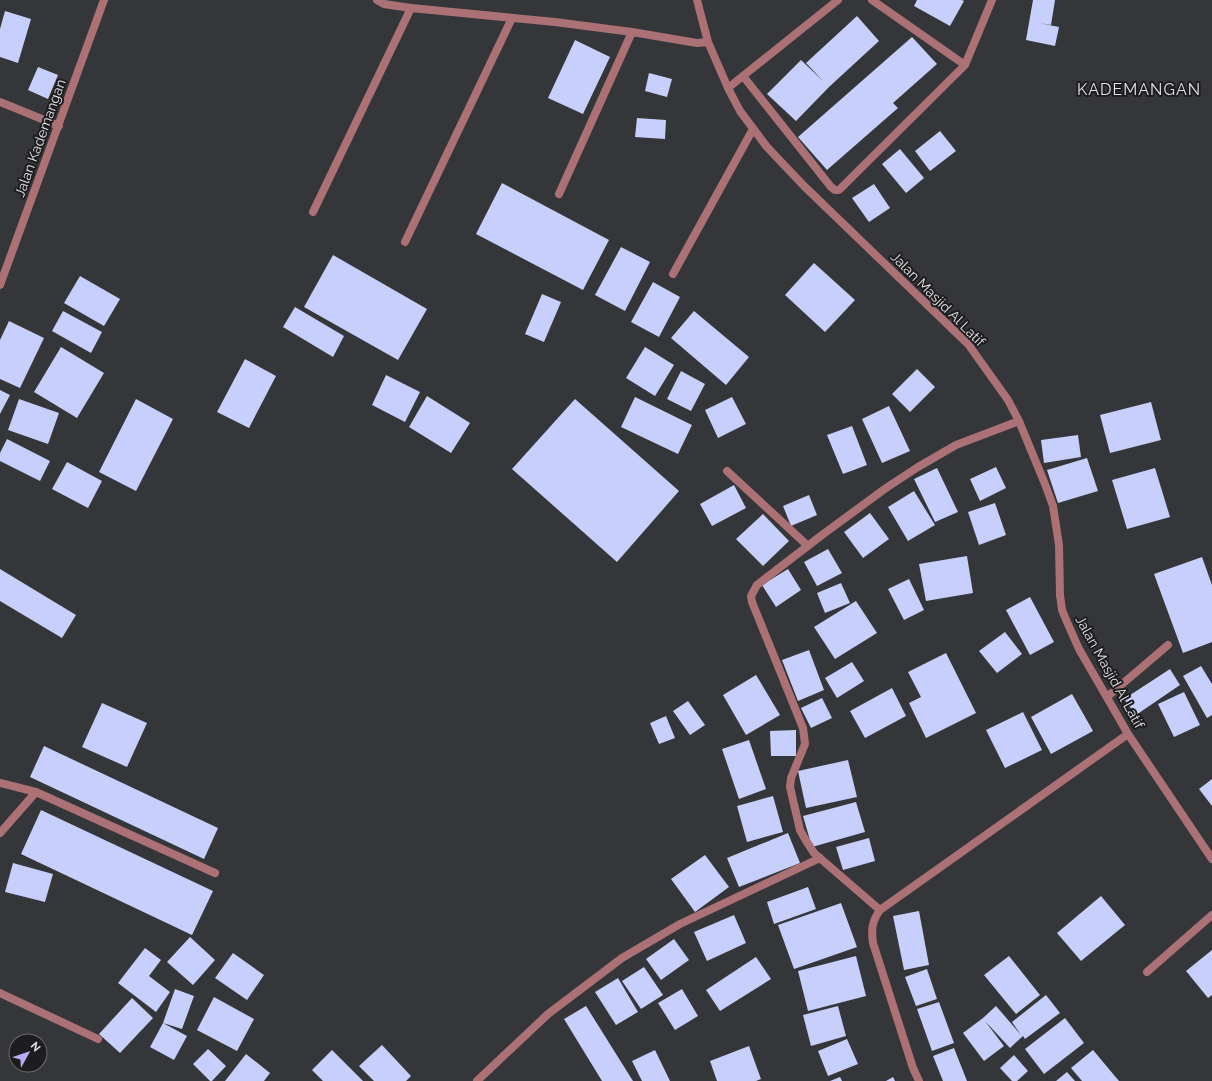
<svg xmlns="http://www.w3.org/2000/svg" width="1212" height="1081" viewBox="0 0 1212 1081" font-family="Raleway,sans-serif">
<rect width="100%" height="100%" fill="#35363a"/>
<path fill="#c7cffc" d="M917 0H962L964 1 950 26 914 6Z
M1033 0H1055L1051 25 1039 23 1059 27 1055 46 1026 40Z
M5 11 31 19 18 63 0 57V29Z
M857 16 879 41 829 87 796 121 767 94 801 60 823 81 806 63Z
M912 37 937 64 893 103 898 108 827 170 798 137Z
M575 40 610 57 583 114 548 98Z
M38 67 58 75 48 99 28 90Z
M649 73 672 79 667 97 645 91Z
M637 118 666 120 665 139 635 137Z
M940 131 956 151 930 171 915 151Z
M900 149 924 178 906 193 882 164Z
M502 183 609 240 583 290 476 234Z
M874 184 890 208 869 222 852 198Z
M621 247 650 262 625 311 595 295Z
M333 255 427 309 398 360 304 307Z
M814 263 855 300 825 332 785 295Z
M80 276 120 299 104 326 64 303Z
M653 282 680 297 659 337 631 322Z
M542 294 561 302 544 342 525 334Z
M295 307 344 336 333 357 283 327Z
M63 311 102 332 91 353 52 331Z
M694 311 749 357 726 385 671 338Z
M9 321 44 338 20 388 0 379V340Z
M61 347 104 373 77 418 34 392Z
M645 347 674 365 655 396 626 378Z
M245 359 276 376 249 428 217 412Z
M917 369 935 387 910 412 892 394Z
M681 371 705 384 691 411 667 399Z
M386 375 420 392 405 422 372 405Z
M0 390 10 395 0 414Z
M427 396 470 423 451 453 409 427Z
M635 397 692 425 678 454 621 427Z
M732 397 746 424 718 438 705 410Z
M19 399 59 413 48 444 8 430Z
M136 399 173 419 136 491 99 472Z
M575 399 679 491 617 562 512 469Z
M1151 402 1161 440 1110 453 1100 415Z
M889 406 910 451 882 463 862 419Z
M852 426 867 465 843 474 827 435Z
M1078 435 1081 457 1044 463 1041 440Z
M7 439 50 461 40 481 0 461V453Z
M1087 458 1098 491 1058 503 1047 470Z
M67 462 102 481 88 508 52 489Z
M996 467 1006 488 980 501 970 479Z
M937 468 958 512 935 522 914 479Z
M1155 468 1170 517 1127 529 1112 480Z
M734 485 746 508 712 526 700 504Z
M914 491 935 525 908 541 888 507Z
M809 495 817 515 791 526 783 506Z
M995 503 1006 535 979 545 968 512Z
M870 513 889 539 863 558 844 532Z
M763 514 789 541 763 566 736 539Z
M828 549 842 573 817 586 804 562Z
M967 556 973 593 926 601 919 564Z
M1202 557 1212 585V642L1183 653 1154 574Z
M0 569 76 615 62 638 0 601Z
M788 569 801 590 776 607 762 585Z
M909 579 924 610 904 620 888 589Z
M841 583 850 603 825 613 817 593Z
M1030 597 1054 642 1030 655 1006 610Z
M856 601 877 633 835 659 814 627Z
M1005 632 1022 654 997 673 979 651Z
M809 650 824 690 798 701 782 660Z
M946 653 976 713 926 738 909 703 921 697 908 672Z
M852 662 864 681 837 698 825 678Z
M1201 666 1212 684V715L1207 718 1183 676Z
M1170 669 1180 685 1136 715 1124 699Z
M756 675 780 715 746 735 723 695Z
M892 688 906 716 865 738 850 711Z
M1184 692 1200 725 1174 737 1158 704Z
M1072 694 1093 731 1051 754 1031 717Z
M822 698 832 718 811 728 801 708Z
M688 701 705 725 690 735 673 711Z
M102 703 147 723 127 767 82 747Z
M1023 712 1042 750 1005 768 986 730Z
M666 716 675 738 659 744 650 723Z
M796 730V756H771L770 731Z
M749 740 766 789 739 799 722 749Z
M44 746 218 828 204 859 30 777Z
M848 760 857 797 806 808 798 771Z
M1212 779V806L1199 789Z
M773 796 783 832 747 842 737 806Z
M856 802 865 832 812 847 803 816Z
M41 810 213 891 192 935 21 854Z
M788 833 800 863 739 887 727 858Z
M869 838 875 861 843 870 836 847Z
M705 855 729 887 695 912 671 879Z
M13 863 53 874 45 902 5 892Z
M808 887 816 909 774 924 767 902Z
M1101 896 1125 925 1081 961 1057 933Z
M841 903 857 947 794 969 778 925Z
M919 911 929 965 904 970 893 916Z
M734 915 746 943 707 961 694 932Z
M190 937 215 960 193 985 167 962Z
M674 939 689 960 661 980 646 959Z
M145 948 161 960 149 976 170 992 156 1012 118 983Z
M1212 950V995L1208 998 1186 971Z
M233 953 264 975 247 1000 215 978Z
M856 956 866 996 808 1011 798 971Z
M1009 956 1040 995 1016 1014 984 975Z
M756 957 771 979 720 1011 706 990Z
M644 967 663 995 641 1009 622 981Z
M927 969 937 999 916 1006 905 977Z
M618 978 638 1012 616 1025 595 992Z
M175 989 194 996 182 1029 163 1023Z
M682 989 698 1016 675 1030 658 1003Z
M1046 995 1060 1013 1025 1039 1023 1036 1010 1048 985 1021 1004 1046 984 1061 963 1033 983 1018 996 1006 1021 1035 1012 1022Z
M214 997 254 1019 237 1051 197 1030Z
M132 998 153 1018 120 1053 99 1034Z
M939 1002 954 1043 932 1051 917 1009Z
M586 1006 633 1081H602L564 1019Z
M838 1006 846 1036 811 1046 803 1015Z
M1065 1018 1084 1043 1044 1074 1025 1049Z
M163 1023 187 1036 174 1060 150 1047Z
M847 1039 858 1064 828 1076 818 1051Z
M382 1045 411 1076 406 1081H374L359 1066Z
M749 1046 761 1079 756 1081H717L710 1061Z
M954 1048 967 1081H943L933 1056Z
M208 1049 226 1066 212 1081H210L193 1064Z
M332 1050 363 1081H323L312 1070Z
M655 1050 670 1081H642L632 1061Z
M1093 1050 1119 1081H1082L1071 1068Z
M246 1054 270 1073 264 1081H225Z
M1014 1055 1028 1071 1017 1081H1012L1000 1068Z
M1067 1072 1075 1081H1056Z
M840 1077 842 1081H830Z
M893 1077 895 1081H886Z"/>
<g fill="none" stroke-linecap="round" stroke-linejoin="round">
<path stroke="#ab7174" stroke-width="8" d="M377 0 384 4 411 8 555 22 632 32 697 43 708 42
M697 0 708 42 728 88 740 111 767 147 804 186 968 344 1008 400 1019 421 1045 484 1053 506 1059 545 1060 595 1062 610 1067 622 1079 649 1128 734 1212 859
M872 0 965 65
M743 76 831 187 835 190H839L965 65 992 0
M728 88 838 0
M0 102 59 126
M559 194 632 32
M313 212 411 8
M405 242 512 18
M673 274 753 129
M0 285 104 0
M727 471 808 546
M1107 697 1168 645
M0 783 36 792 215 873
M0 833 36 792
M880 910 814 853 805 839 800 830 790 787 791 778 805 744 803 728 752 602 751 596 757 585 822 535 886 488 918 467 956 445 1019 421
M1147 972 1212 915
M0 993 98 1039
M477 1081 548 1014 622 958 680 924 820 858
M919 1081 913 1068 873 943C871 930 872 921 880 910L1128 734"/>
</g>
<g text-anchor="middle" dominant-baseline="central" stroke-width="4" stroke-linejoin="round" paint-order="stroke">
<g font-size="14" fill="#e2e3e6" stroke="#1d1d1f">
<text transform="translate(40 138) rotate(-70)">Jalan Kademangan</text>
<text transform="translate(938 299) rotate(45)">Jalan Masjid Al Latif</text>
<text transform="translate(1110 672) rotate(61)">Jalan Masjid Al Latif</text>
</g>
<g font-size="16" letter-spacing="1" fill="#e2e3e6" stroke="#1d1d1f">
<text x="1139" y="89">KADEMANGAN</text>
</g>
</g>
<g transform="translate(28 1053) rotate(50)"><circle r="19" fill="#1d1d1f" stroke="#6c6c6f"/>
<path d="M0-3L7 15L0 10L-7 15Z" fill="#baaaf7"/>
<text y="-6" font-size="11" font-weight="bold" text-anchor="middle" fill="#e2e3e6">N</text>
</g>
</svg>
